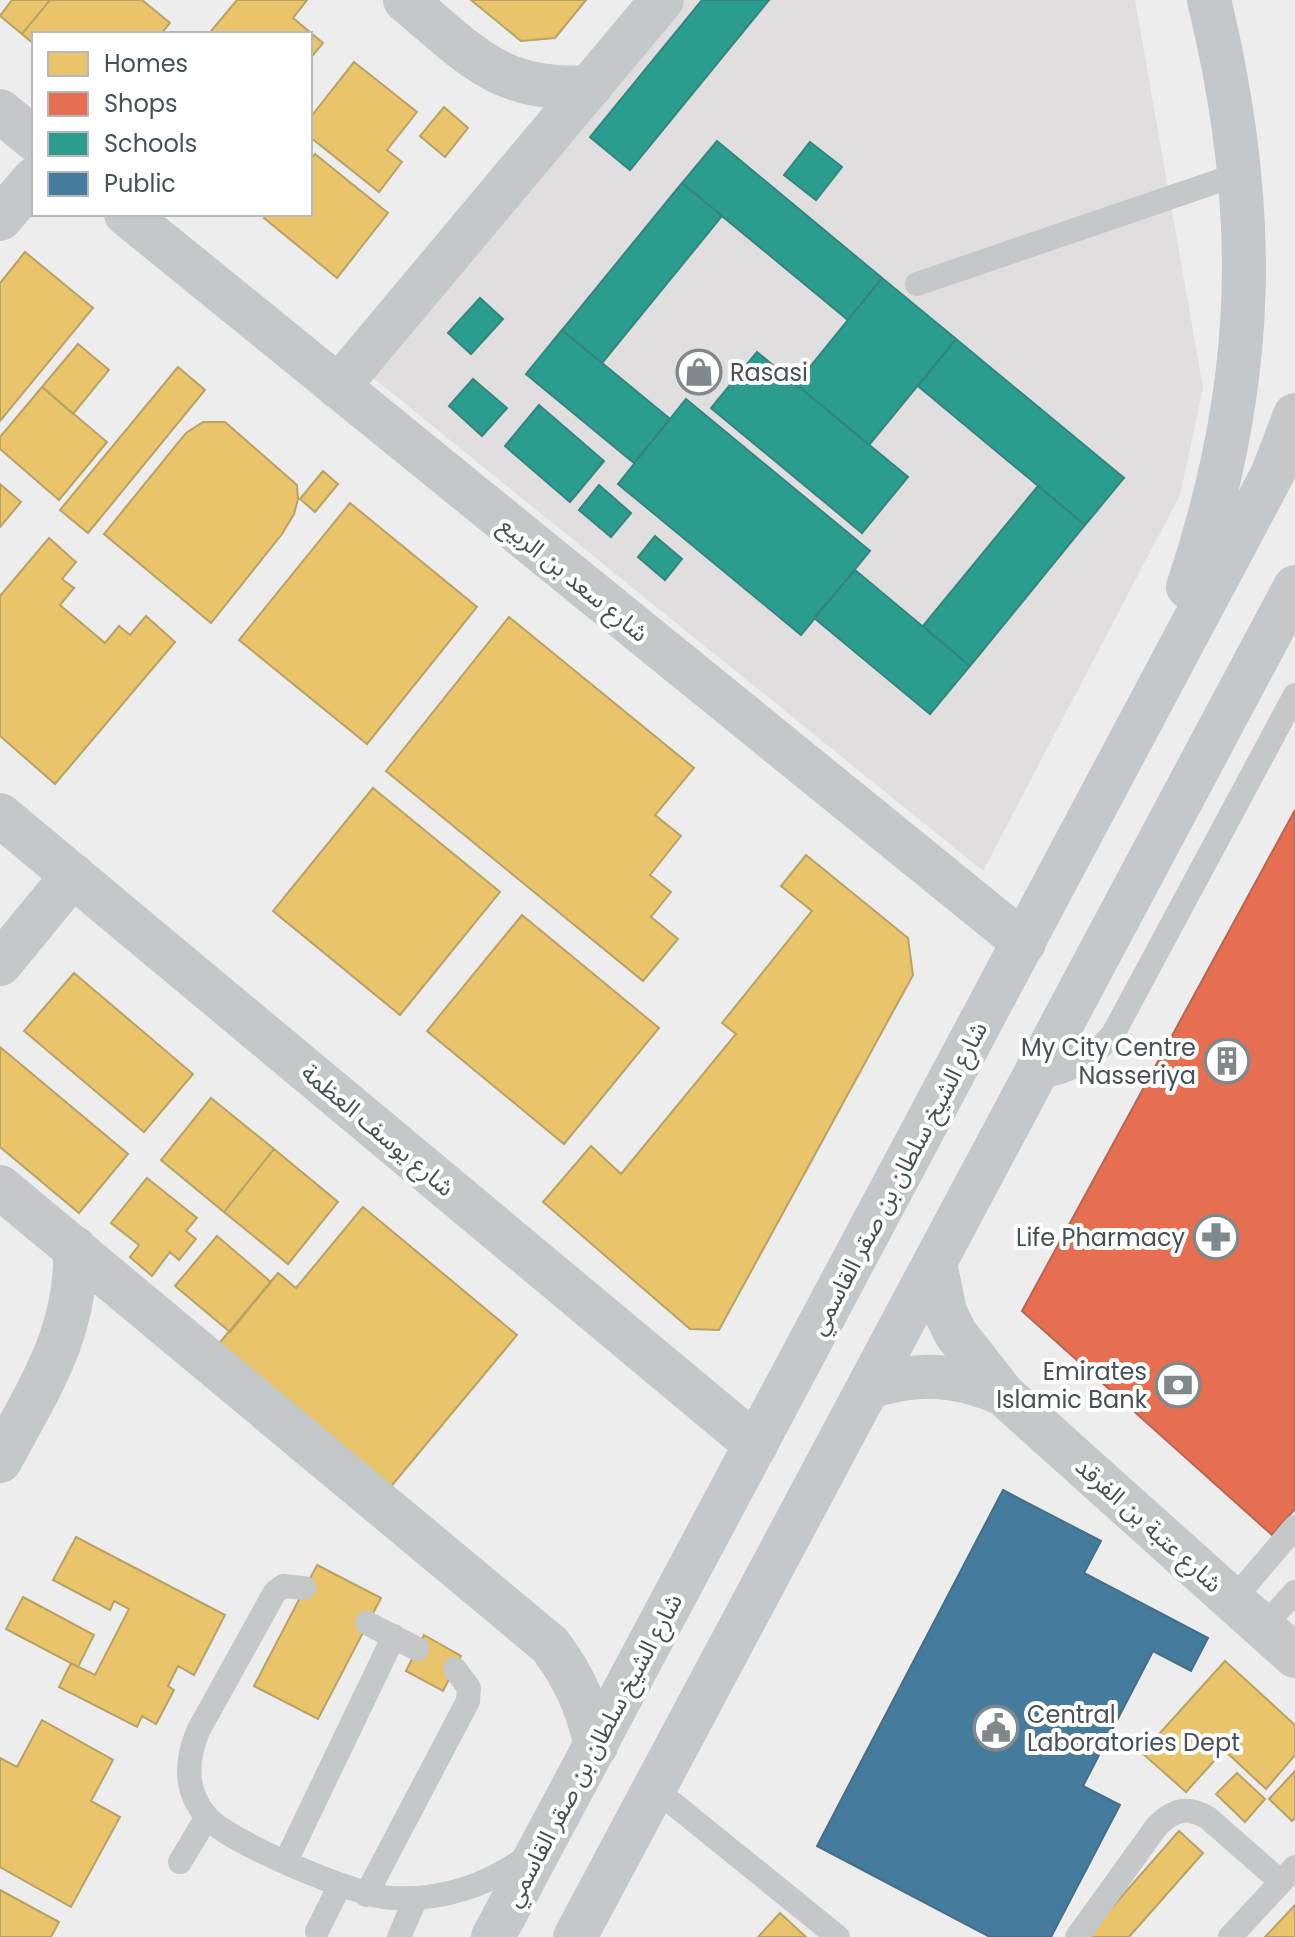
<svg xmlns="http://www.w3.org/2000/svg" width="1295" height="1937" viewBox="0 0 1295 1937" font-family="Poppins,'Noto Sans Arabic',sans-serif">
<rect width="100%" height="100%" fill="#eeeded"/>
<path fill="#e0dede" d="M679 0H1135L1203 388 1180 495 983 871 372 377Z"/>
<path fill="#e9c46a" stroke="#b8a265" stroke-width="2" d="M12 0H50L22 34 0 16Z
M50 0H142L170 23 161 34H34V44L22 34Z
M237 0H307L293 18 323 43 310 59V34H215L211 31Z
M471 0H586L555 38 521 41Z
M354 62 417 112 387 150 402 162 379 192 310 137V118Z
M444 107 468 128 445 157 420 136Z
M315 154 388 213 337 278 264 218 267 214H310V160Z
M25 252 93 308 0 421V283Z
M78 344 109 370 73 414 42 387Z
M178 367 205 390 88 533 60 510Z
M42 387 107 442 59 500 0 449V437Z
M203 422H225L297 485 298 499 294 514 282 534 211 623 104 534 186 433Z
M323 471 338 484 315 512 300 499Z
M0 484 21 502 0 527Z
M350 503 477 607 367 744 239 640Z
M49 538 76 562 62 579 74 588 60 605 105 643 119 626 130 635 146 616 175 642 55 784 0 736V596Z
M509 617 694 768 655 815 681 836 650 875 671 892 651 917 678 939 643 981 386 771Z
M373 788 500 892 400 1015 273 911Z
M806 855 908 938 913 975 719 1330 690 1329 543 1202 591 1146 621 1174 736 1034 722 1023 812 911 781 886Z
M522 915 659 1028 564 1144 427 1031Z
M74 973 193 1074 144 1132 24 1031Z
M0 1047 128 1154 79 1213 0 1147Z
M211 1098 274 1149 224 1212 161 1160Z
M274 1149 338 1202 288 1264 224 1212Z
M147 1178 197 1218 186 1231 196 1239 179 1260 170 1252 152 1276 130 1257 139 1245 111 1223Z
M363 1207 517 1335 388 1490 217 1346 278 1273 296 1288Z
M217 1236 271 1282 230 1332 175 1286Z
M76 1537 225 1615 194 1675 178 1666 168 1686 174 1690 156 1724 142 1716 137 1727 59 1687 71 1663 95 1675 129 1609 114 1601 110 1610 53 1580Z
M317 1565 381 1598 318 1719 254 1686Z
M23 1597 94 1635 78 1667 6 1629Z
M424 1635 461 1656 443 1691 406 1671Z
M1225 1661 1295 1725V1755L1266 1789 1224 1750 1186 1792 1142 1753Z
M42 1720 113 1760 91 1801 120 1817 71 1907 0 1867V1758L17 1767Z
M1295 1771V1818L1292 1821 1269 1799Z
M1237 1773 1265 1799 1245 1822 1216 1794Z
M1179 1831 1203 1853 1129 1937H1086Z
M0 1890 59 1922 51 1937H0Z
M1295 1905V1937H1265Z
M780 1913 806 1937H758Z"/>
<path fill="#e76f51" stroke="#b76653" stroke-width="2" d="M1295 810V1509L1272 1535 1022 1311Z"/>
<path fill="#2a9d8f" stroke="#32867e" stroke-width="2" d="M702 0H769L630 170 590 137Z
M717 141 882 278 848 320 682 183Z
M810 142 842 167 816 200 784 175Z
M682 183 722 216 602 363 562 330Z
M882 278 956 339 869 445 796 384Z
M480 298 503 319 471 354 448 333Z
M562 330 670 419 634 463 526 374Z
M956 339 1124 478 1085 525 918 386Z
M757 352 908 477 862 533 711 408Z
M473 379 507 408 482 436 449 406Z
M686 399 870 551 801 635 618 484Z
M539 405 604 461 570 502 505 446Z
M599 485 631 513 611 537 579 510Z
M1038 486 1085 525 970 666 923 626Z
M655 536 682 559 665 580 638 557Z
M855 570 970 666 930 714 814 618Z"/>
<path fill="#457b9d" stroke="#456e88" stroke-width="2" d="M1003 1490 1101 1541 1084 1573 1208 1638 1191 1671 1153 1651 1083 1786 1120 1805 1051 1937H990L817 1846Z"/>
<g fill="none" stroke-linecap="round" stroke-linejoin="round">
<path stroke="#c4c8c9" stroke-width="24" d="M917 284 1242 173
M1034 1078C1069 1073 1090 1061 1113 1034L1295 695
M304 1588 283 1586 275 1592 198 1731C186 1760 184 1791 207 1817 230 1843 356 1896 391 1898 441 1901 490 1885 529 1855
M1233 1600 1295 1527
M367 1623 417 1649
M1263 1627 1295 1592
M655 1789 838 1937
M286 1861 394 1636
M180 1862 207 1817
M366 1895 468 1701 469 1688 455 1669
M317 1931 340 1885
M399 1937 416 1898
M1077 1937 1157 1826C1174 1809 1188 1806 1208 1818L1281 1882
M1230 1937 1295 1867"/>
<path stroke="#c4c8c9" stroke-width="44" d="M405 0C470 54 499 93 590 87
M0 111 34 139
M126 214 1024 943
M0 219 34 179
M338 387 662 0
M0 815 756 1445
M0 964 73 875
M0 1187 550 1645C574 1677 587 1706 596 1746
M935 1263 945 1312 956 1334 1003 1394 1295 1656
M869 1387C918 1372 956 1373 1003 1394
M0 1461C38 1390 78 1332 75 1248"/>
<path stroke="#c5c8ca" stroke-width="44" d="M1188 587C1257 382 1260 209 1209 0
M493 1937 1272 475 1295 415
M575 1937 1295 587"/>
</g>
<defs>
<g id="shop-ring" transform="scale(2.3)"><circle r="9.5" fill="#fff" stroke="#81888c" stroke-width="1.5"/><path d="M-5-2.5h2.3a2.7 3.5 0 0 1 5.4 0H5L5.5 6h-11ZM-1.5-2.5h3a1.5 2.3 0 0 0-3 0Z" fill="#81888c"/></g>
<g id="building-ring" transform="scale(2.3)"><circle r="9.5" fill="#fff" stroke="#81888c" stroke-width="1.5"/><path d="M-4-6H4V6H1V3H-1V6H-4ZM-2.5-4.3h1.7v1.8h-1.7ZM.8-4.3h1.7v1.8H.8ZM-2.5-1h1.7V.8h-1.7ZM.8-1h1.7V.8H.8Z" fill="#81888c"/></g>
<g id="pharmacy-ring" transform="scale(2.3)"><circle r="9.5" fill="#fff" stroke="#81888c" stroke-width="1.5"/><path d="M-2-6h4v4h4v4h-4v4h-4v-4h-4v-4h4Z" fill="#81888c"/></g>
<g id="bank-ring" transform="scale(2.3)"><circle r="9.5" fill="#fff" stroke="#81888c" stroke-width="1.5"/><path d="M-6-4H6V4H-6ZM0-2.3a2.3 2.3 0 1 0 0 4.6a2.3 2.3 0 1 0 0-4.6Z" fill="#81888c"/></g>
<g id="civic-ring" transform="scale(2.3)"><circle r="9.5" fill="#fff" stroke="#81888c" stroke-width="1.5"/><path d="M-.6-6.5H3V-4.5H.6V-3L4-1V1h2V6H-6V1h2V-1L-.6-3ZM-1.2 2.5V6h2.4V2.5Z" fill="#81888c"/></g>
</defs>
<g fill-rule="evenodd">
<use href="#shop-ring" x="699" y="372"/>
<use href="#building-ring" x="1227" y="1061"/>
<use href="#pharmacy-ring" x="1216" y="1237"/>
<use href="#bank-ring" x="1178" y="1385"/>
<use href="#civic-ring" x="996" y="1728"/>
</g>
<g text-anchor="middle" dominant-baseline="central" stroke-width="8" stroke-linejoin="round" paint-order="stroke">
<g font-size="24" fill="#465158" stroke="#fff" text-anchor="end">
<text x="730" y="372" text-anchor="start">Rasasi</text>
<text x="1196" y="1047">My City Centre<tspan x="1196" dy="28">Nasseriya</tspan></text>
<text x="1185" y="1237">Life Pharmacy</text>
<text x="1147" y="1371">Emirates<tspan x="1147" dy="28">Islamic Bank</tspan></text>
<text x="1027" y="1714" text-anchor="start">Central<tspan x="1027" dy="28">Laboratories Dept</tspan></text>
</g>
<g font-size="24" fill="#465158" stroke="#fff">
<text transform="translate(574 579) rotate(39)">شارع سعد بن الربيع</text>
<text transform="translate(378 1130) rotate(40)">شارع يوسف العظمة</text>
<text transform="translate(898 1178) rotate(-62)">شارع الشيخ سلطان بن صقر القاسمي</text>
<text transform="translate(1149 1525) rotate(42)">شارع عتبة بن الفرقد</text>
<text transform="translate(593 1750) rotate(-62)">شارع الشيخ سلطان بن صقر القاسمي</text>
</g>
</g>
<rect x="32" y="32" width="280" height="184" fill="#ffffff" stroke="#b5b9bc" stroke-width="2"/>
<rect x="48" y="52" width="40" height="24" fill="#e9c46a" stroke="#b5b9bc" stroke-width="2"/>
<text x="104" y="72" font-size="24" fill="#465158">Homes</text>
<rect x="48" y="92" width="40" height="24" fill="#e76f51" stroke="#b5b9bc" stroke-width="2"/>
<text x="104" y="112" font-size="24" fill="#465158">Shops</text>
<rect x="48" y="132" width="40" height="24" fill="#2a9d8f" stroke="#b5b9bc" stroke-width="2"/>
<text x="104" y="152" font-size="24" fill="#465158">Schools</text>
<rect x="48" y="172" width="40" height="24" fill="#457b9d" stroke="#b5b9bc" stroke-width="2"/>
<text x="104" y="192" font-size="24" fill="#465158">Public</text>
</svg>
